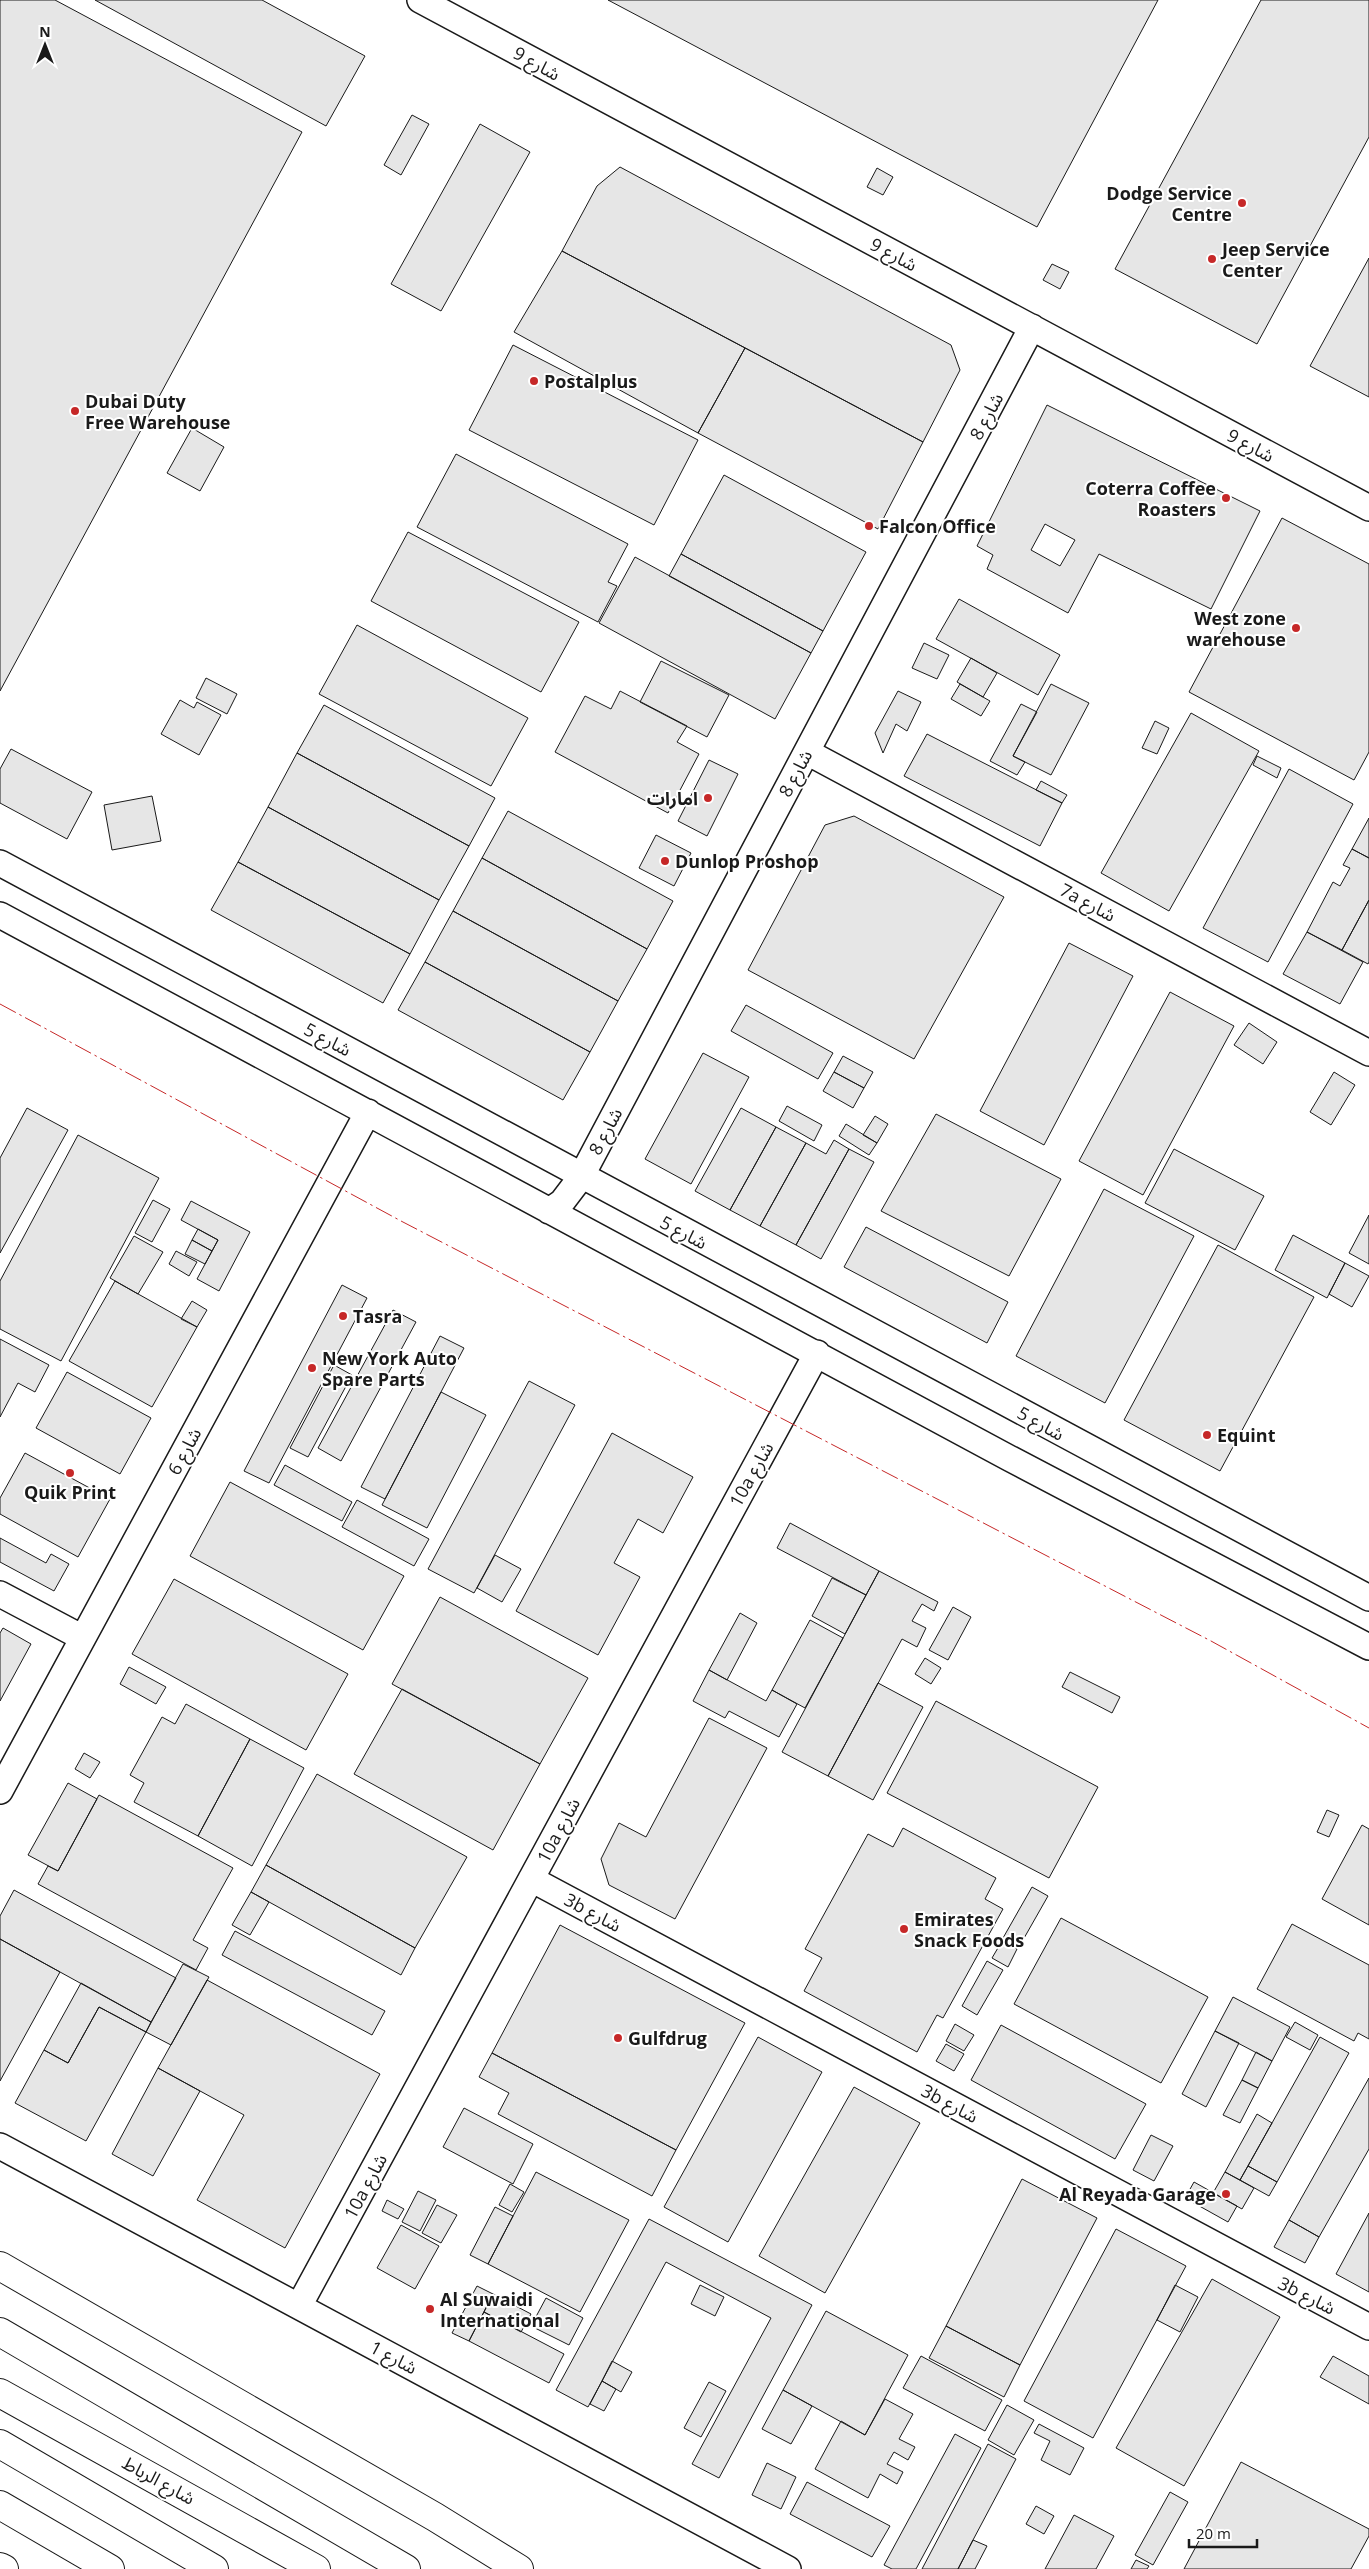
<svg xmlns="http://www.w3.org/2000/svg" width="1369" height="2569" viewBox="0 0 1369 2569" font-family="'Open Sans','Noto Sans Arabic',sans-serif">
<rect width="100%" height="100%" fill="#fff"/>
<path fill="#e6e6e6" stroke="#1a1a1a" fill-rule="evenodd" d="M0 0H55L302 132 0 691Z
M95 0H262L365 56 326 126Z
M608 0H1158L1037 227Z
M1261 0H1369V137L1257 344 1115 269Z
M412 115 429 124 401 175 384 165Z
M480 124 530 152 441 311 391 284Z
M620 167 951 345 960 370 923 442 562 251 597 186Z
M877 168 893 177 883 195 867 187Z
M562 251 745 348 698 433 514 332Z
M1369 258V397L1310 366Z
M1052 264 1069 272 1060 289 1043 280Z
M513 345 698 440 654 525 469 430Z
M745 348 923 442 878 529 698 433Z
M1047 405 1260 511 1211 609 1099 554 1068 613 987 569 993 555 977 546ZM1045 524 1075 540 1060 566 1031 550Z
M192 428 224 447 200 491 167 473Z
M456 454 628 544 608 582 617 586 598 622 417 527Z
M724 475 866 552 823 631 681 554Z
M1282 518 1369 564V752L1354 780 1189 692Z
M408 532 579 622 541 692 371 601Z
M681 554 823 631 811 653 669 576Z
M635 557 811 653 775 719 599 623Z
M959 599 1060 655 1038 695 936 639Z
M357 625 528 718 491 786 319 694Z
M924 643 949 655 937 679 912 668Z
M971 658 997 673 983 697 957 682Z
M661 661 729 695 707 737 640 702Z
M206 678 237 694 227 714 196 698Z
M960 684 990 701 981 716 951 699Z
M1051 684 1089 703 1051 775 1013 756Z
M620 691 687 726 677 742 699 754 668 813 555 752 585 696 611 709Z
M898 691 921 702 907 731 896 724 883 753 875 733Z
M180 700 194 708 197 702 221 715 199 755 161 734Z
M1021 704 1037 712 1013 756 1025 762 1017 775 990 761Z
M324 705 495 798 469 846 297 753Z
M1191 713 1259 751 1169 911 1101 873Z
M1155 721 1169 728 1157 754 1142 748Z
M927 734 1062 803 1040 846 904 776Z
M11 749 92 792 67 839 0 803V769Z
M297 753 469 846 439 900 268 807Z
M1257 756 1281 768 1277 778 1253 765Z
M709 760 738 774 707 836 678 821Z
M1289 769 1353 804 1268 962 1203 928Z
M1041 781 1067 795 1062 803 1036 790Z
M152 796 161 841 112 850 104 805Z
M268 807 439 900 410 954 238 862Z
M508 811 673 901 647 949 482 858Z
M854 816 1004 897 914 1059 748 970 825 825Z
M1369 818V858L1352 849Z
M656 835 691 853 674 886 639 868Z
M1352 849 1369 858V900L1342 950 1307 932 1333 882 1340 886 1350 868 1343 865Z
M482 858 647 949 618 1001 453 911Z
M238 862 410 954 383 1003 211 910Z
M1369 900V962L1368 964 1342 950Z
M453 911 618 1001 590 1052 425 962Z
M1307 932 1363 962 1340 1004 1283 974Z
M1069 943 1133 976 1044 1145 980 1111Z
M425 962 590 1052 563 1100 398 1010Z
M1170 992 1234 1026 1143 1195 1079 1161Z
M746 1005 833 1053 818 1079 731 1031Z
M1249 1023 1277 1042 1263 1064 1234 1045Z
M703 1053 749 1077 691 1184 645 1159Z
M843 1056 873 1072 864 1088 834 1072Z
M834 1072 864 1088 853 1108 823 1091Z
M1334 1072 1355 1085 1331 1125 1310 1112Z
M787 1106 822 1125 814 1141 779 1121Z
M27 1108 68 1130 0 1253V1158Z
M741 1108 776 1127 730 1210 695 1191Z
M936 1114 1061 1179 1009 1276 881 1211Z
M875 1116 888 1124 877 1143 863 1135Z
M846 1124 877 1143 869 1155 839 1136Z
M776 1127 806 1143 760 1226 730 1210Z
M78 1135 159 1178 61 1361 0 1329V1281Z
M834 1140 849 1149 796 1245 760 1226 806 1143 826 1154Z
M849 1149 874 1162 821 1259 796 1245Z
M1174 1149 1264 1196 1235 1250 1145 1203Z
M1104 1189 1194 1236 1105 1403 1016 1356Z
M153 1200 170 1209 152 1242 135 1233Z
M191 1201 250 1232 219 1291 197 1279 218 1240 181 1220Z
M1369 1215V1264L1349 1253Z
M866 1227 1008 1302 987 1343 844 1267Z
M198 1229 218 1240 212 1251 192 1240Z
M1293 1235 1345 1263 1327 1298 1275 1270Z
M134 1236 163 1252 138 1294 110 1278Z
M192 1240 212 1251 205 1264 185 1254Z
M1218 1245 1314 1297 1220 1471 1124 1420Z
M176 1251 197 1262 189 1276 169 1264Z
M1345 1263 1369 1276 1352 1307 1329 1294Z
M115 1281 197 1327 152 1407 69 1361Z
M342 1285 367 1298 269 1483 244 1471Z
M192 1301 207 1310 197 1327 181 1319Z
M393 1310 416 1322 341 1461 318 1448Z
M440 1336 464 1348 385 1499 361 1487Z
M0 1339 49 1365 35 1392 18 1383 0 1417Z
M334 1365 352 1375 308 1457 290 1448Z
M67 1372 151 1418 120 1474 36 1428Z
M529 1381 575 1405 474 1593 428 1569Z
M441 1392 486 1415 427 1528 382 1505Z
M612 1433 693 1477 663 1533 638 1519 614 1563 640 1577 598 1655 516 1611Z
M25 1453 110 1499 78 1557 0 1514V1498Z
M285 1465 352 1502 342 1521 274 1485Z
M230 1482 404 1576 363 1650 190 1556Z
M357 1500 429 1539 414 1566 342 1527Z
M790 1523 879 1571 866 1595 777 1548Z
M0 1538 46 1563 51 1554 69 1564 54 1591 0 1562Z
M495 1555 521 1569 502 1602 477 1588Z
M879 1571 938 1602 934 1611 922 1604 912 1621 926 1628 917 1647 902 1639 828 1776 782 1752Z
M832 1578 866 1595 845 1634 812 1616Z
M174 1579 348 1674 306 1750 132 1654Z
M440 1597 588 1678 540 1764 392 1684Z
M953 1607 971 1617 948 1660 929 1650Z
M740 1613 757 1623 727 1680 709 1670Z
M810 1620 843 1638 805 1708 772 1690Z
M3 1628 31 1644 0 1701V1633Z
M925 1658 941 1668 931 1684 915 1674Z
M129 1667 166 1687 156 1704 120 1684Z
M709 1670 766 1701 772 1690 797 1704 779 1737 729 1711 725 1718 693 1701Z
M1070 1672 1120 1697 1112 1713 1062 1687Z
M878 1683 923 1707 873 1800 828 1776Z
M402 1689 540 1764 493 1850 354 1774Z
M936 1701 1098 1787 1049 1878 887 1793Z
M186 1704 250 1739 198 1836 134 1802 144 1783 130 1775 162 1717 175 1724Z
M709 1718 767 1748 675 1919 609 1885 601 1859 619 1823 646 1837Z
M250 1739 304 1768 252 1866 198 1836Z
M84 1753 100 1762 90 1778 75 1769Z
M317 1774 467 1857 415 1948 266 1865Z
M68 1783 97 1799 58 1871 28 1855Z
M99 1795 233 1868 193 1940 208 1948 196 1970 38 1884 48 1866 58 1871Z
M1327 1810 1339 1815 1329 1837 1317 1832Z
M1362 1825 1369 1829V1925L1322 1899Z
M903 1828 996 1878 985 1899 1003 1909 943 2018 937 2015 917 2052 804 1991 822 1958 805 1949 868 1834 893 1847Z
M266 1865 415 1948 401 1975 251 1892Z
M1032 1887 1048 1896 1019 1947 1003 1938Z
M14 1890 176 1978 151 2022 0 1939V1916Z
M251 1892 269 1902 250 1935 232 1925Z
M1061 1918 1208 1997 1161 2083 1014 2004Z
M1292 1924 1369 1965V2039L1358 2033 1354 2041 1257 1989Z
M560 1925 745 2023 676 2150 492 2053Z
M235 1931 385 2011 372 2035 222 1955Z
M0 1939 60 1972 0 2081Z
M1002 1941 1017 1949 1008 1967 992 1958Z
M987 1961 1003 1970 977 2015 962 2006Z
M183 1964 209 1977 171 2045 146 2032Z
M207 1980 380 2074 285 2248 197 2200 244 2115 158 2068Z
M81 1983 151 2022 146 2032 99 2007 68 2063 44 2050Z
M1233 1997 1290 2027 1272 2061 1215 2031Z
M99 2007 146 2032 86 2141 15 2103 44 2050 68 2063Z
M1295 2022 1318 2035 1310 2050 1286 2037Z
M955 2024 974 2035 964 2051 946 2041Z
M1001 2025 1146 2104 1115 2159 971 2080Z
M1215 2031 1239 2043 1206 2107 1182 2094Z
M758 2037 822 2072 728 2242 664 2207Z
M1320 2037 1349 2053 1277 2182 1248 2166Z
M946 2044 964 2054 954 2071 936 2061Z
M1256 2052 1272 2061 1258 2088 1242 2080Z
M492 2053 676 2150 652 2196 498 2114 509 2093 479 2077Z
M158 2068 200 2091 153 2176 112 2154Z
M1369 2078V2149L1319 2237 1289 2220Z
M1242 2080 1258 2088 1240 2123 1223 2115Z
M854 2087 920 2123 825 2293 759 2256Z
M464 2108 533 2144 513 2184 443 2147Z
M1257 2114 1272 2123 1240 2180 1225 2172Z
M1151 2135 1173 2146 1154 2181 1133 2170Z
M1248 2166 1277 2182 1269 2196 1240 2180Z
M536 2172 629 2220 580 2312 488 2264Z
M1225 2172 1254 2188 1242 2209 1213 2193Z
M1022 2179 1097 2218 1020 2365 946 2326Z
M1194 2182 1237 2206 1228 2222 1185 2198Z
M510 2184 524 2192 512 2212 499 2205Z
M418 2191 436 2200 420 2231 402 2222Z
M387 2200 404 2209 398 2219 382 2211Z
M437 2205 457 2215 441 2243 422 2233Z
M495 2207 513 2216 488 2264 470 2255Z
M1369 2213V2292L1336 2274Z
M649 2219 812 2305 719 2478 692 2464 771 2318 666 2262 588 2407 556 2390Z
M1289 2220 1319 2237 1305 2263 1274 2247Z
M401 2225 439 2246 415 2289 377 2268Z
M1116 2229 1186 2266 1093 2438 1024 2401Z
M1212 2279 1280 2317 1184 2486 1116 2448Z
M700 2285 724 2297 715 2316 691 2304Z
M1175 2285 1198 2297 1180 2332 1157 2320Z
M477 2286 493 2294 469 2341 452 2333Z
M493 2294 531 2314 521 2332 484 2312Z
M546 2298 583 2318 569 2345 531 2326Z
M826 2311 908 2355 865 2435 783 2390Z
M484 2312 564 2354 549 2383 469 2341Z
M946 2326 1020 2365 1004 2397 929 2358Z
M921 2356 1002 2400 985 2431 903 2388Z
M1333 2356 1369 2376V2404L1320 2377Z
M612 2361 632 2372 621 2392 602 2381Z
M602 2381 616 2389 604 2411 590 2404Z
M709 2382 726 2391 701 2437 684 2428Z
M783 2390 812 2406 791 2444 762 2429Z
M885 2399 913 2414 899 2439 915 2447 908 2460 894 2452 887 2464 903 2472 897 2484 880 2474 868 2498 815 2469 841 2421 865 2435Z
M1007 2405 1034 2420 1014 2455 988 2440Z
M1039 2424 1084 2448 1070 2475 1041 2460 1050 2441 1034 2433Z
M955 2434 981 2448 916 2569H892L884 2565Z
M988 2444 1016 2459 973 2540 958 2569H922Z
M1241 2462 1369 2529V2536L1351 2569H1184Z
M767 2463 796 2477 781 2509 752 2495Z
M807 2482 890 2526 872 2557 790 2514Z
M1170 2492 1188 2502 1153 2565 1135 2555Z
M1036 2506 1054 2516 1044 2534 1026 2524Z
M1074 2515 1114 2536 1096 2569H1045Z
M973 2540 987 2546 975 2569H958Z
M1136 2560 1149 2566 1147 2569H1131Z"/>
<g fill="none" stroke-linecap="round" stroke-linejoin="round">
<g stroke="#1a1a1a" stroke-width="28">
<path id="minor" d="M420 0 1369 508
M807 752 1369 1053
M0 863 1369 1598
M0 915 1009 1458 1369 1647
M549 1211 562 1202 581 1177 1032 327
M0 1594 83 1638
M0 1791 368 1112
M531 1879 1369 2327
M0 2146 788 2569
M299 2306 817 1353"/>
</g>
<g stroke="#1a1a1a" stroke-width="30">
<path id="highway" d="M0 2266 435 2517 519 2569
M0 2332 406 2569
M0 2393 316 2569
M0 2444 214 2569
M0 2505 110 2569
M0 2567 4 2569"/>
</g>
<use href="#minor" stroke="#fff" stroke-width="25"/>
<use href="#highway" stroke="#fff" stroke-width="28"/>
<path stroke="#c62828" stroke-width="1" stroke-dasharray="18 4 2.5 4" stroke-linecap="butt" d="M0 1004 401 1221 1211 1641 1369 1728"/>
</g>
<g fill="#c62828" stroke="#fff" stroke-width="2">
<circle cx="1242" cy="203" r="5"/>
<circle cx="1212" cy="259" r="5"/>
<circle cx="534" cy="381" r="5"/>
<circle cx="75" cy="411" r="5"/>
<circle cx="1226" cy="498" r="5"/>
<circle cx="869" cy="526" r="5"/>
<circle cx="1296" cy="628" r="5"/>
<circle cx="708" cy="798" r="5"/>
<circle cx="665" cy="861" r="5"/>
<circle cx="343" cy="1316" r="5"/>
<circle cx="312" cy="1368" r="5"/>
<circle cx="1207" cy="1435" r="5"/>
<circle cx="70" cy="1473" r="5"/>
<circle cx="904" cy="1929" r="5"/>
<circle cx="618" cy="2038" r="5"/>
<circle cx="1226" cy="2194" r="5"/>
<circle cx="430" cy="2309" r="5"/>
</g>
<g text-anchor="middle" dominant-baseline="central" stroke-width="4" stroke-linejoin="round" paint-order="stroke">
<g font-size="18" fill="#1a1a1a" stroke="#fff">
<text transform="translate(537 63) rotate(29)">شارع 9</text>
<text transform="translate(894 254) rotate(28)">شارع 9</text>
<text transform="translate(986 416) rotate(-62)">شارع 8</text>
<text transform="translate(1251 445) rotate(28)">شارع 9</text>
<text transform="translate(795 773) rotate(-62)">شارع 8</text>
<text transform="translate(1088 902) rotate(28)">7a شارع</text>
<text transform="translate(328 1039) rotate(28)">شارع 5</text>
<text transform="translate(605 1131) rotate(-62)">شارع 8</text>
<text transform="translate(684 1232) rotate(28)">شارع 5</text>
<text transform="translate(1041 1423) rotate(29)">شارع 5</text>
<text transform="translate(184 1451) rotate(-62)">شارع 6</text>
<text transform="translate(751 1474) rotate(-61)">10a شارع</text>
<text transform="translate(558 1830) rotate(-62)">10a شارع</text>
<text transform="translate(593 1912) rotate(28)">3b شارع</text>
<text transform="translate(950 2103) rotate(28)">3b شارع</text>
<text transform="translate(365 2186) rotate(-62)">10a شارع</text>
<text transform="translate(1307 2295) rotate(27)">3b شارع</text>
<text transform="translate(394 2357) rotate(28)">شارع 1</text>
<text transform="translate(159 2480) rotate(29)">شارع الرباط</text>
</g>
<g font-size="18" font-weight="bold" fill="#1a1a1a" stroke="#fff" text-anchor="start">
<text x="1232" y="193" text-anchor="end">Dodge Service<tspan x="1232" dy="21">Centre</tspan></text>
<text x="1222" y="249">Jeep Service<tspan x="1222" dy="21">Center</tspan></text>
<text x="544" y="381">Postalplus</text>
<text x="85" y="401">Dubai Duty<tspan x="85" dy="21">Free Warehouse</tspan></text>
<text x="1216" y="488" text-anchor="end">Coterra Coffee<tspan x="1216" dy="21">Roasters</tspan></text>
<text x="879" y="526">Falcon Office</text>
<text x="1286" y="618" text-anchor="end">West zone<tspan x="1286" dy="21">warehouse</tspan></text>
<text x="698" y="798" text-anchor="end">امارات</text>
<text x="675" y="861">Dunlop Proshop</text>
<text x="353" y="1316">Tasra</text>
<text x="322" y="1358">New York Auto<tspan x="322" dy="21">Spare Parts</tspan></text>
<text x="1217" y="1435">Equint</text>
<text x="70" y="1492" text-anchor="middle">Quik Print</text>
<text x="914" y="1919">Emirates<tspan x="914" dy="21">Snack Foods</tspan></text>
<text x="628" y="2038">Gulfdrug</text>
<text x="1216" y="2194" text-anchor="end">Al Reyada Garage</text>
<text x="440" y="2299">Al Suwaidi<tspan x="440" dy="21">International</tspan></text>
</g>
</g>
<g transform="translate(45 45)" stroke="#ffffff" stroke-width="4" paint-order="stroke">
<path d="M0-4L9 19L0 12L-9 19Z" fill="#1a1a1a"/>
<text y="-8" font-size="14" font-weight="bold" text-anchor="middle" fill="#1a1a1a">N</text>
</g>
<path d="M1189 2539v8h68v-8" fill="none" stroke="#1a1a1a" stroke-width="2.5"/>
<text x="1196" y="2539" font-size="15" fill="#1a1a1a" stroke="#ffffff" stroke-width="4" paint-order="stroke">20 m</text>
</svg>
